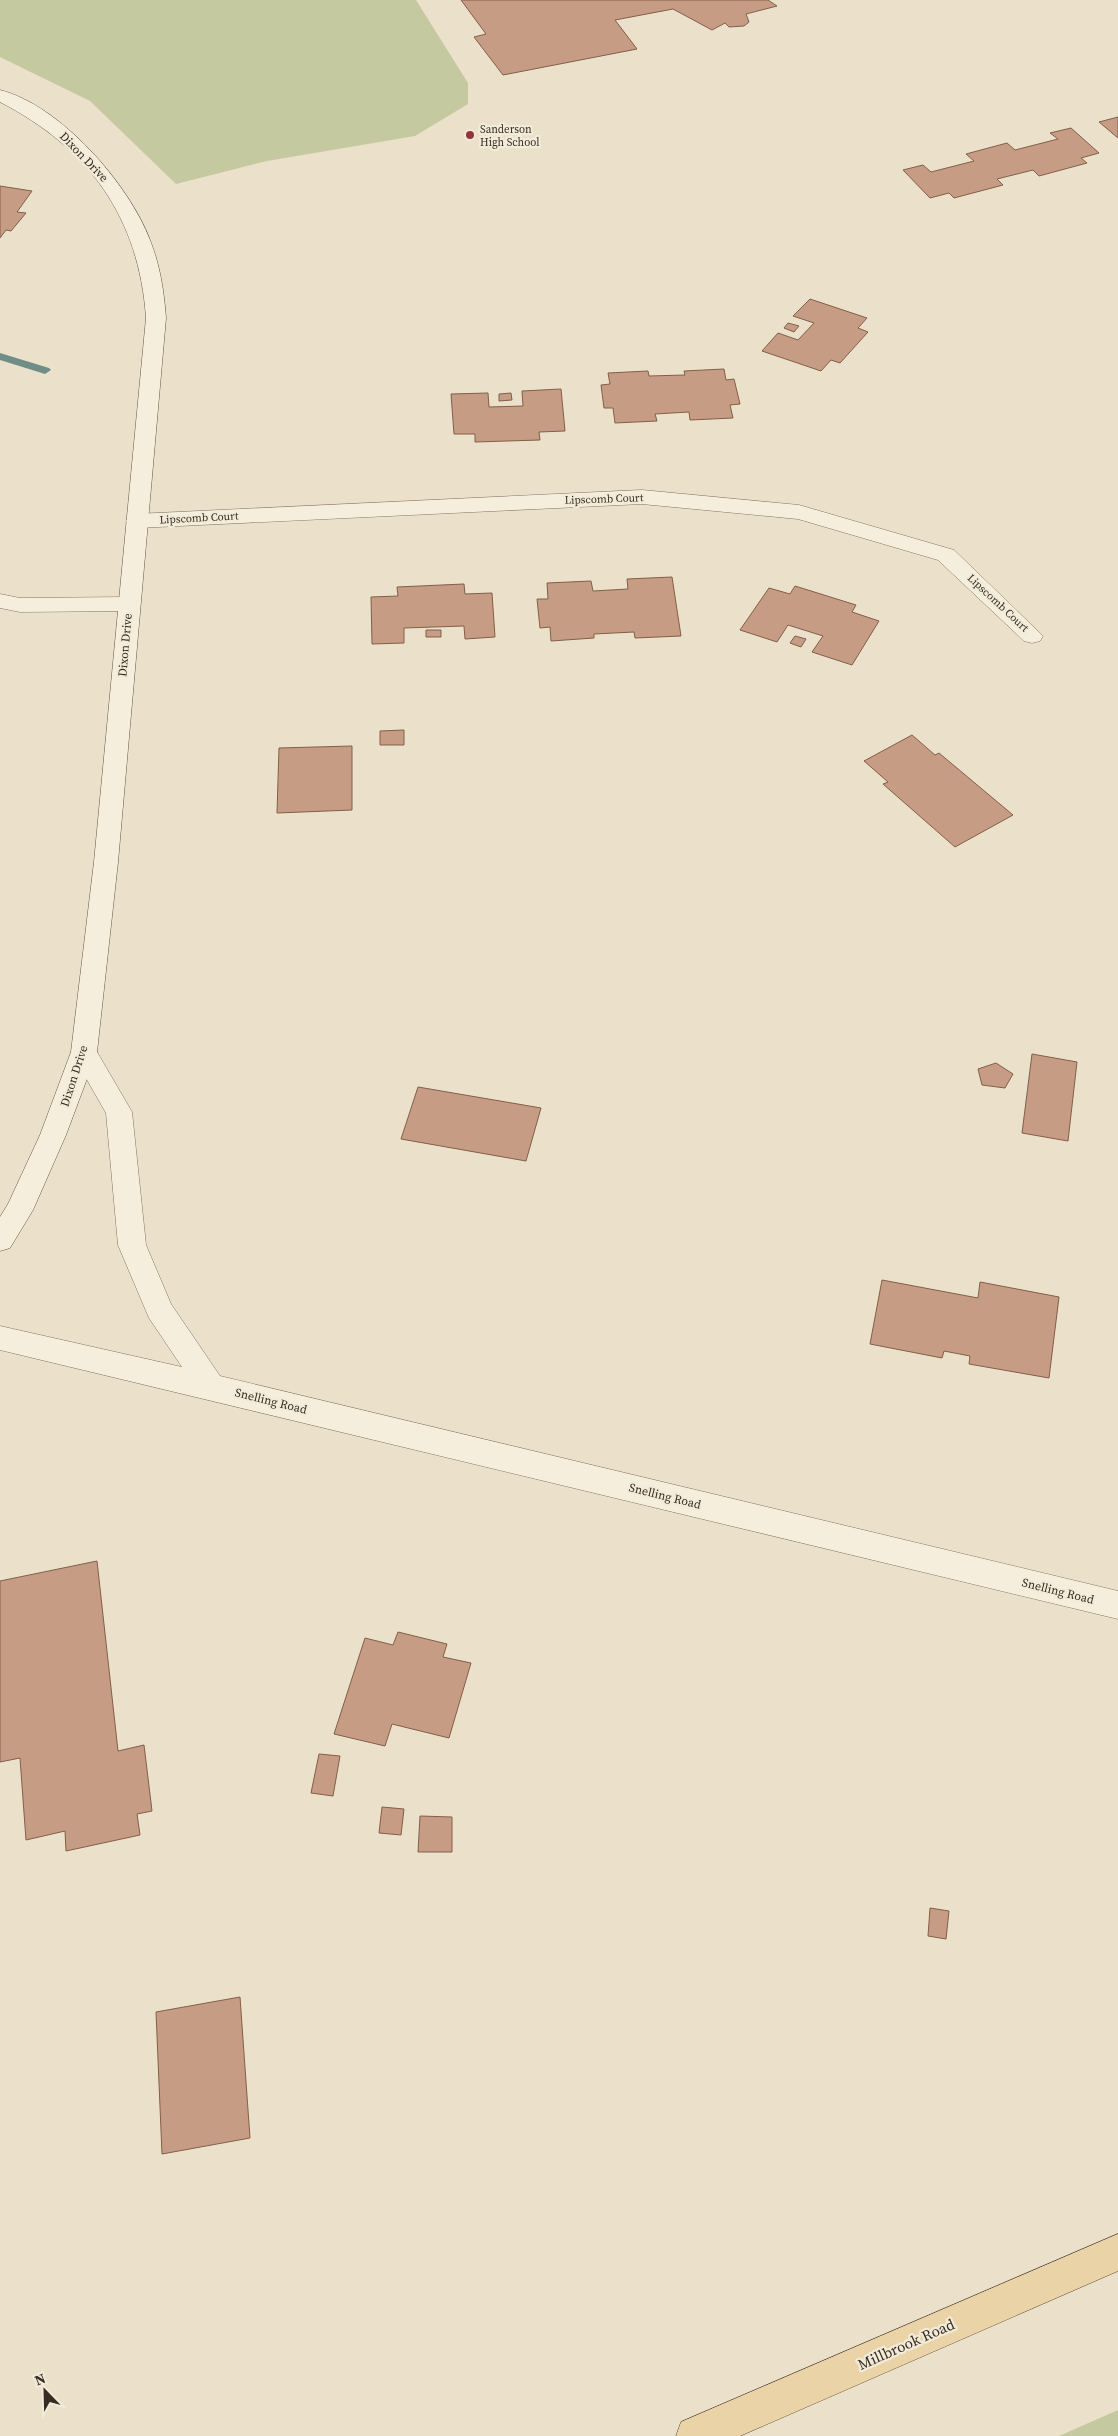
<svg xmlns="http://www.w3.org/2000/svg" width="1118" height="2436" viewBox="0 0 1118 2436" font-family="'Source Serif 4',serif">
<rect width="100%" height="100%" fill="#ebe0ca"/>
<path fill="#c5c99f" d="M0 0H416L468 83V104L415 136 267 161 176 184 90 101 0 57Z
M1118 2410V2436H1059Z"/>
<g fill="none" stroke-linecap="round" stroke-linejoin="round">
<path fill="#718e86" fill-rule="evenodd" d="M0 353 49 368 51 370 45 374 0 360Z"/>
</g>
<path fill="#c69d84" stroke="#835e48" d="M461 0H768L777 6 746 14 749 22 744 26 729 27 725 23 712 30 673 9 615 20 637 49 503 75 474 37 486 34Z
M1118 117V138L1099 122Z
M1071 128 1099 153 1081 158 1087 163 1039 176 1033 170 997 179 1003 185 954 198 949 193 930 198 903 170 923 165 931 172 974 161 966 154 1007 143 1015 150 1058 139 1050 133Z
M0 186 32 191 17 212 26 213 11 231 6 230 0 238Z
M810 299 867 318 858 328 868 332 840 363 831 360 821 371 762 351 778 333 798 340 814 323 793 316Z
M788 323 799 326 794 332 784 328Z
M724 369 726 380 734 379 740 404 730 405 733 418 690 420 689 412 655 414 657 421 615 423 613 408H604L601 385 610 384 608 373 648 371 649 376 685 375 684 371Z
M561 389 565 431 539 432 540 440 475 442V434H454L451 394 488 393 489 407 523 406 522 391Z
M511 393 512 400 499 401V394Z
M672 577 681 636 635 638 634 632 594 634V638L551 641 550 627 540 628 537 599H548L547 583 591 581 593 591 628 589 627 579Z
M464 584 465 594 492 593 495 637 465 639 464 626 404 628V643L372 644 371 597 398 596 397 587Z
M795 586 856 605 852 612 879 621 852 665 812 652 823 636 788 625 777 642 740 630 769 588 790 594Z
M426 630H441V637H426Z
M795 636 806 639 801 647 790 643Z
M404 730V745H380V731Z
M912 735 935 755 939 753 1013 815 955 847 883 784 888 782 864 761Z
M352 746V810L277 813 279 748Z
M1032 1054 1077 1062 1068 1141 1022 1133Z
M996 1063 1013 1074 1005 1088 982 1085 978 1069Z
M418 1087 541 1108 526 1161 401 1139Z
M882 1280 978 1298 980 1282 1059 1297 1049 1378 969 1364 970 1356 944 1351 942 1358 870 1344Z
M97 1561 118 1751 144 1745 152 1811 137 1814 140 1835 66 1851 65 1831 26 1840 20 1758 0 1762V1581Z
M398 1632 447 1644 443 1657 471 1663 449 1738 392 1724 385 1746 334 1734 365 1638 393 1645Z
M319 1754 340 1756 333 1796 311 1793Z
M382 1807 404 1809 401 1835 379 1833Z
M420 1816 452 1817V1852H418Z
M930 1908 949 1911 946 1939 928 1936Z
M240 1997 250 2138 162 2154 156 2012Z"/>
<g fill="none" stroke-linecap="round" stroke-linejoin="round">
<g stroke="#867360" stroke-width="1">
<path id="street" d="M642 490 799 505 954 550 1043 636 1040 641 1032 643 1024 641 938 560 798 519 642 504 137 528 130 526 126 521 130 516 137 514Z
M0 594 20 598 129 597 137 599 140 604 137 609 129 611 20 612 0 608Z
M84 1042 93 1045 132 1112 146 1245 171 1304 220 1376 1118 1591V1619L0 1350V1326L182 1367 149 1318 118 1245 106 1113 71 1052 75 1045Z"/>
</g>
<g stroke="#685443" stroke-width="1">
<path id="secondary" d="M0 90C60 105 129 184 150 240 160 265 164 291 166 318L118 862 97 1052 66 1135 33 1210 10 1248 0 1251V1217L8 1204 40 1135 71 1052 94 862 146 318C139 217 89 148 0 102Z"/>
</g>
<g stroke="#554233" stroke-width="1">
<path id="primary" d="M1118 2234V2271L740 2436H676L681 2422Z"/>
</g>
<use href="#street" fill="#f6eedd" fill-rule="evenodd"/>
<use href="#secondary" fill="#f6eedd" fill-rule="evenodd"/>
<use href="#primary" fill="#ead3a6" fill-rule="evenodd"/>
</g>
<circle fill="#903539" stroke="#f3ebd9" stroke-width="2" cx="470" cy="135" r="5"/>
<g text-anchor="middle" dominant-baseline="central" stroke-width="4.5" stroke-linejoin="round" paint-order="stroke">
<g font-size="11" fill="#382c22" stroke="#f3ebd9" text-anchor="start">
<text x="480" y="129">Sanderson<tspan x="480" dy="13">High School</tspan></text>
</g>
<g font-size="11" fill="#382c22" stroke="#f3ebd9">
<text transform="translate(604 499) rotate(-2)">Lipscomb Court</text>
<text transform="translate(199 518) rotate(-3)">Lipscomb Court</text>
<text transform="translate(998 603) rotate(43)">Lipscomb Court</text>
</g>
<g font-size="12" fill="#382c22" stroke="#f3ebd9">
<text transform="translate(84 157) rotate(46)">Dixon Drive</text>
<text transform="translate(125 645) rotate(-85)">Dixon Drive</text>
<text transform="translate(74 1076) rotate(-72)">Dixon Drive</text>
<text transform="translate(271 1401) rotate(14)">Snelling Road</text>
<text transform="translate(665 1496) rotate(14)">Snelling Road</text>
<text transform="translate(1058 1591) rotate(14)">Snelling Road</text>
</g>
<g font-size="15" fill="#382c22" stroke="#f3ebd9">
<text transform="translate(906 2344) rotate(-24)">Millbrook Road</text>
</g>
</g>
<g transform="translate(45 2391) rotate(337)" stroke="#f3ebd9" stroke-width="4" paint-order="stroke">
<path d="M0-4L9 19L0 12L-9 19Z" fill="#382c22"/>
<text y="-8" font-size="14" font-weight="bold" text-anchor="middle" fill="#382c22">N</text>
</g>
</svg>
